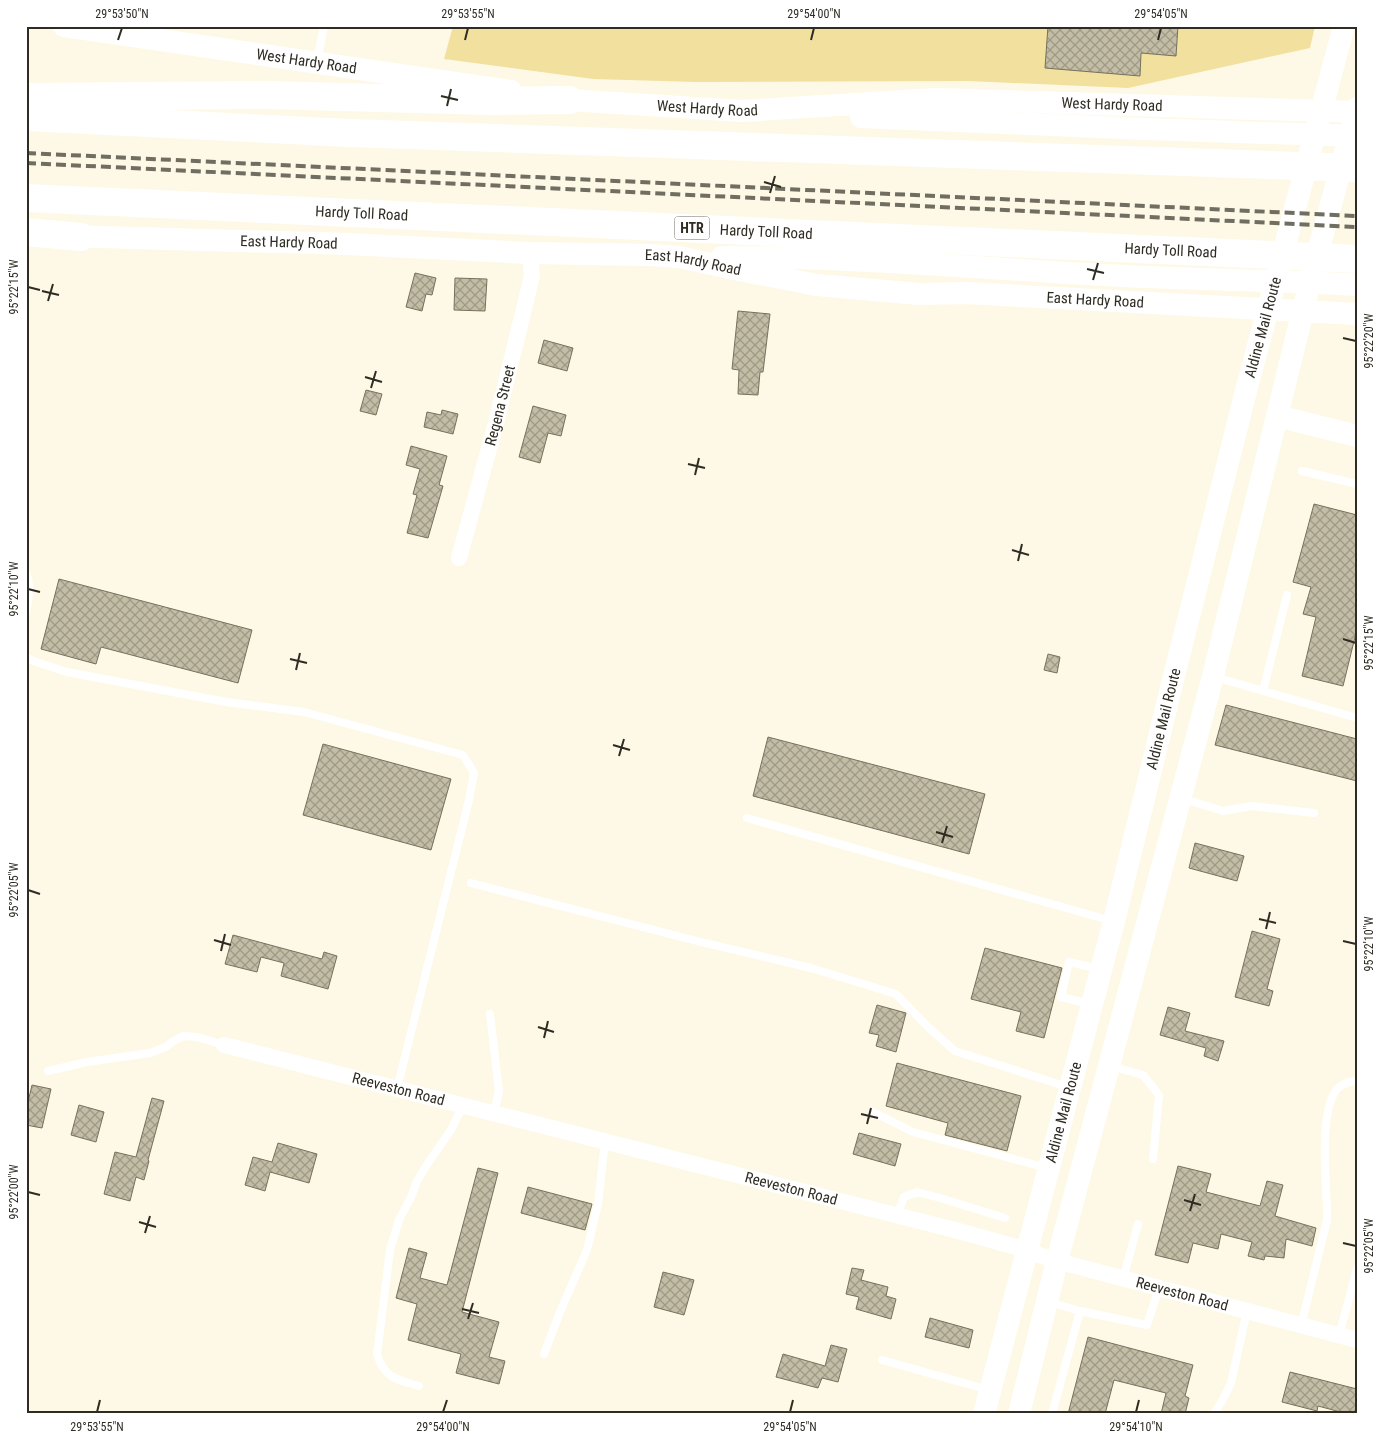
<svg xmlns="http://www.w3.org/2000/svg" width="1383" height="1440" viewBox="0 0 1383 1440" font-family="'Roboto Condensed',sans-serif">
<defs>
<pattern id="building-cross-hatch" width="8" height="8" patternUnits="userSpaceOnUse" patternTransform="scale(1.25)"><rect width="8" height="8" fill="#c3bda6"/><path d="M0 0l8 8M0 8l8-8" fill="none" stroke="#9f9a87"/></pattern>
</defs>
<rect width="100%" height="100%" fill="#fef9e6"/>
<path fill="#f2e09f" d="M453 26H1315L1310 48 1128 88 968 81 696 82 593 79 444 59Z"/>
<path fill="url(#building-cross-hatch)" stroke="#77715c" d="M1048 26H1178L1176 56 1141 53 1140 76 1045 68Z
M415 273 436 278 432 295 426 294 422 311 406 307Z
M455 278 487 279 485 311 454 310Z
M738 311 770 314 763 372H760L758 395 738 394 739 370 732 369Z
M544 340 573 348 567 371 538 363Z
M366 390 382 394 376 415 360 411Z
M533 406 566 415 561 436 548 433 540 463 519 457Z
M442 410 458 414 453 434 424 427 427 412 441 415Z
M411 446 447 456 439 485 443 486 428 538 407 533 417 495 413 494 420 469 406 465Z
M1314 504 1357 515V629L1343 686 1302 676 1316 617 1303 614 1311 587 1293 582Z
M59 579 252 630 238 683 101 647 96 664 41 649Z
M1048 654 1060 657 1057 673 1044 670Z
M1226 705 1357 739V781L1215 745Z
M768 737 985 794 969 854 753 796Z
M323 744 451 779 431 850 303 815Z
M1195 843 1244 856 1237 881 1189 868Z
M1252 931 1280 939 1267 989 1273 991 1269 1006 1235 997Z
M233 935 322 959 324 952 337 956 328 989 281 976 284 963 261 957 257 972 225 964Z
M985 948 1062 968 1044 1038 1016 1031 1021 1012 971 999Z
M877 1005 906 1013 896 1052 876 1046 879 1035 869 1033Z
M1168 1007 1190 1013 1185 1031 1224 1041 1218 1061 1204 1056 1206 1048 1160 1035Z
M897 1063 1021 1096 1007 1151 945 1135 948 1123 886 1106Z
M32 1085 51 1089 42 1128 26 1125V1101L28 1102Z
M152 1098 164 1101 148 1160 149 1161 144 1180 136 1177 130 1201 104 1194 115 1152 136 1157Z
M79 1105 104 1112 96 1142 71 1135Z
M859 1133 901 1144 895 1166 853 1154Z
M278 1143 317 1154 309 1183 270 1172 265 1191 245 1185 253 1157 272 1162Z
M1178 1166 1211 1174 1206 1192 1260 1206 1267 1181 1283 1185 1275 1216 1316 1228 1312 1246 1286 1239 1284 1258 1265 1256 1264 1260 1248 1256 1252 1242 1221 1234 1218 1249 1193 1243 1188 1263 1155 1255Z
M478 1168 498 1173 462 1312 499 1322 489 1357 505 1361 499 1384 456 1373 461 1354 408 1340 417 1304 396 1298 409 1248 427 1253 420 1278 447 1285Z
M528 1187 592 1204 585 1230 521 1213Z
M852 1268 864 1270 861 1280 888 1287 886 1296 896 1299 891 1319 856 1309 859 1297 846 1294Z
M663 1272 694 1280 684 1315 654 1307Z
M930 1318 973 1330 969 1348 925 1337Z
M1088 1337 1193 1365 1185 1396 1189 1398 1185 1414H1161L1166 1393 1114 1380 1105 1414H1068Z
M831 1345 847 1349 838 1382 822 1378 818 1388 776 1377 783 1354 825 1366Z
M1290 1372 1357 1389V1404L1354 1414H1348L1318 1406 1317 1411 1282 1402Z"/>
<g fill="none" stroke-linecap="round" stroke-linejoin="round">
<path stroke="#fff" stroke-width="8" d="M317 61 324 26
M1302 471 1357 484
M26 572C31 585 29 599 26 613
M26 657 33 661 67 672 226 702 304 712 463 755 474 773 469 800 397 1089
M1215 677 1357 718
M1263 691 1287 595
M1181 798 1223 811 1252 806 1314 813
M747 818 1112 921
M471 883 697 941 811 968 896 994 926 1025 955 1051 1068 1087
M1090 1004 1061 997 1069 962 1099 969
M490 1014 499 1091 494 1113
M1111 1066 1143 1075 1159 1095 1153 1159
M48 1071 87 1062 150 1053 166 1047 172 1042 183 1036 197 1037 224 1045
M873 1112 913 1132 1047 1168
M897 1215 904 1197 917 1192 940 1198 1005 1218
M1123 1279 1138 1224
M1049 1302 1080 1311
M1301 1326 1327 1220V1209C1326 1182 1318 1106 1339 1087 1343 1084 1351 1081 1357 1081
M1339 1336 1357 1269
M544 1354 560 1312 587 1250 598 1204 605 1141
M882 1360 989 1390
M419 1386C397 1380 384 1378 377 1354L390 1250 399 1220 411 1197 417 1181 428 1163 451 1130 463 1105
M1052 1414 1080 1311 1147 1325 1159 1288
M1214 1414 1222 1401 1231 1383 1247 1311"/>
<g stroke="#fff" stroke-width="16">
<path id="s1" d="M459 558 496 423 532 276 530 253"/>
<path id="s2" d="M224 1045 955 1230 1016 1247 1057 1261 1357 1340"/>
</g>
<g stroke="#fff" stroke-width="22">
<path id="s3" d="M64 26 511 91"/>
<path id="s4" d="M553 97 569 100 742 111 936 99 1357 112"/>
<path d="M861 117 1147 129 1357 136"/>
<path id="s5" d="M65 236 348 244 530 253 651 255 679 257 739 270 817 285 919 294 966 293 1357 314"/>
<path d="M722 257C856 257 989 269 1123 276 1201 280 1279 280 1357 285"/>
<path d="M1277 416 1357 436"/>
<path id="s6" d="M984 1414 1114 921 1176 668 1247 387 1344 26"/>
<path d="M1019 1414 1057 1261 1213 676 1310 282 1357 108"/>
</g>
<g stroke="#fff" stroke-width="28">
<path d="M26 97 267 95 493 101 569 100"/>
<path d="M26 117 351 133 1357 168"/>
<path id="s7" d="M26 198 1357 259"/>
<path d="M26 232 81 237"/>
</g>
<path stroke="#706d61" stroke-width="4" stroke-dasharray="10 5" stroke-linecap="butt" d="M26 153 1357 216
M26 163 1357 227"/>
</g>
<path fill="none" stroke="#2e2c23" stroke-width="2" d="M118 40 122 28M465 40 468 28M811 40 814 28M1158 40 1161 28M441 96 458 100M447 106 451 89M764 182 781 187M770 193 775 176M1087 269 1104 273M1093 280 1098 263M28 287 40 290M42 291 59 295M48 301 53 284M1343 338 1356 341M365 377 382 382M371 388 376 371M688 464 705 468M695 475 699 458M1012 550 1029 555M1018 561 1022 544M28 589 40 592M1343 639 1356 643M290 659 307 663M296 670 300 653M613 745 630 750M619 756 624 739M936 832 953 837M942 843 947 826M28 890 40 894M1259 919 1276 923M1266 929 1270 912M214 940 231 945M1343 941 1356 944M221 951 225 934M538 1027 554 1032M544 1038 548 1021M861 1114 878 1118M867 1124 871 1108M28 1192 40 1195M1184 1200 1201 1205M1190 1211 1195 1194M139 1222 156 1227M145 1233 150 1216M1343 1243 1356 1246M462 1309 479 1313M468 1319 473 1303M97 1412 100 1400M443 1412 447 1400M790 1412 793 1400M1136 1412 1139 1400"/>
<g text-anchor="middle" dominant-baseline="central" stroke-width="4" stroke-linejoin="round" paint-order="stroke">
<rect fill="#fff" stroke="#6d6b65" stroke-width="1" x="674.5" y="216.5" width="35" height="23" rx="4"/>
<g font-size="14" font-weight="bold" fill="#2e2c23">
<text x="692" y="228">HTR</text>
</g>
<g font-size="15" fill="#2e2c23" stroke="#fff">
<text stroke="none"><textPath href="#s3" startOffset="245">West Hardy Road</textPath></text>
<text stroke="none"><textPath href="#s4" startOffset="560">West Hardy Road</textPath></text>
<text stroke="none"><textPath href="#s4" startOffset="155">West Hardy Road</textPath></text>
<text stroke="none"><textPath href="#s7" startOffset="336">Hardy Toll Road</textPath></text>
<text stroke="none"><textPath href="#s7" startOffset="741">Hardy Toll Road</textPath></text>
<text stroke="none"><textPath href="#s5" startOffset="224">East Hardy Road</textPath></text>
<text stroke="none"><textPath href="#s7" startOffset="1146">Hardy Toll Road</textPath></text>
<text stroke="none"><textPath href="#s5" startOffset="629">East Hardy Road</textPath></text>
<text stroke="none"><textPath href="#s5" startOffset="1034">East Hardy Road</textPath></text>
<text stroke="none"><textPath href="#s6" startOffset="1122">Aldine Mail Route</textPath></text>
<text stroke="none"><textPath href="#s1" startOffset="158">Regena Street</textPath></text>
<text stroke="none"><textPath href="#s6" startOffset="718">Aldine Mail Route</textPath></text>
<text stroke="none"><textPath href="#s2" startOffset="180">Reeveston Road</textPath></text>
<text stroke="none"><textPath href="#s6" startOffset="312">Aldine Mail Route</textPath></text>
<text stroke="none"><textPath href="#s2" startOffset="585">Reeveston Road</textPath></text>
<text stroke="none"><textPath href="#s2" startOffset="990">Reeveston Road</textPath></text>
</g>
</g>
<rect width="1383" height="1440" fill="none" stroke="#ffffff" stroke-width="55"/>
<rect x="28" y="28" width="1328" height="1384" fill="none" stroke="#2e2c23" stroke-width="2"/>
<g font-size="12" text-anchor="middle" fill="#2e2c23">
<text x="122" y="18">29°53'50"N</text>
<text x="468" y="18">29°53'55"N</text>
<text x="814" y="18">29°54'00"N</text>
<text x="1161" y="18">29°54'05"N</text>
<text transform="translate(14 287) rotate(-90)" y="4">95°22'15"W</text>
<text transform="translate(1369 341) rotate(-90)" y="4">95°22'20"W</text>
<text transform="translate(14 589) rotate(-90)" y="4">95°22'10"W</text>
<text transform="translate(1369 643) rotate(-90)" y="4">95°22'15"W</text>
<text transform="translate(14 890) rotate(-90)" y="4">95°22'05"W</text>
<text transform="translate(1369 944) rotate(-90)" y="4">95°22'10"W</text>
<text transform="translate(14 1192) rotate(-90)" y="4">95°22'00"W</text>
<text transform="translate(1369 1246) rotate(-90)" y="4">95°22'05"W</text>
<text x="97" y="1431">29°53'55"N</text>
<text x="443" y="1431">29°54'00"N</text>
<text x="790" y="1431">29°54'05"N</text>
<text x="1136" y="1431">29°54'10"N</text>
</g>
</svg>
